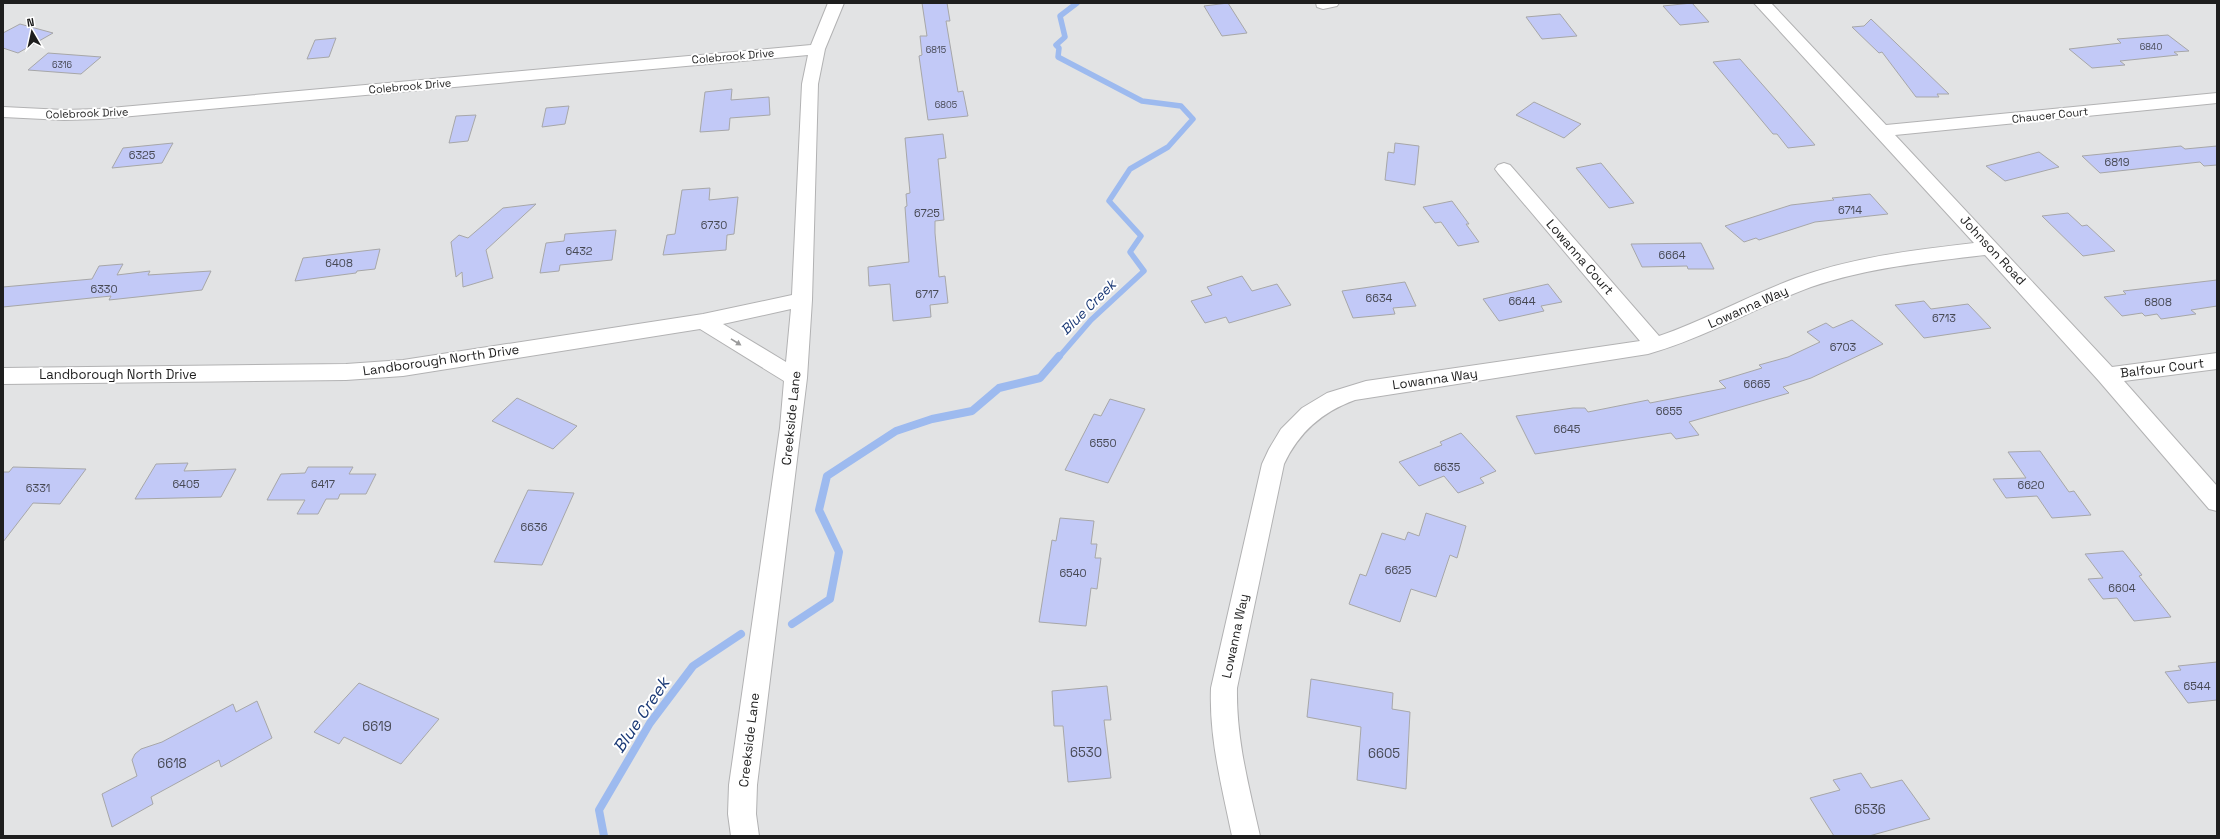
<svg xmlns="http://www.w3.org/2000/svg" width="2220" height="839" viewBox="0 0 2220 839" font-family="'Space Grotesk',sans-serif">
<rect width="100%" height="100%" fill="#e2e3e4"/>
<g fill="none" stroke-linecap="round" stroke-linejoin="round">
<path stroke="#9dbaef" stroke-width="5.5" d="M1059 357 1091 320 1144 271 1130 252 1141 236 1109 201 1130 169 1168 147 1193 119 1181 106 1142 101 1058 57 1059 48 1056 45 1065 37 1060 16 1077 3"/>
<path stroke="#9dbaef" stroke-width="8" d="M792 624 830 599 839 552 819 510 827 476 896 431 932 419 972 411 999 388 1040 378 1059 356
M604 836 599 810 650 723 693 666 741 634"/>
</g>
<path fill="#c2c9f7" stroke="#a7a7a8" d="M922 3H947L950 21H946L958 92 963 91 968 116 928 120 919 56 922 55 920 36H927Z
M1228 3 1247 33 1222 36 1204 6Z
M1692 3 1709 22 1680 25 1663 6Z
M1560 14 1577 36 1542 39 1526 17Z
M1871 19 1949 94H1937L1939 97H1916L1882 52 1879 53 1852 27 1864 26Z
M20 24 53 33 18 53 3 48V33Z
M2168 35 2189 51 2174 52 2178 55 2120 61 2125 65 2092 68 2069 49 2121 43 2117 39Z
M336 38 329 57 307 59 315 40Z
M48 53 101 57 81 74 28 70Z
M1740 59 1783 108 1815 145 1788 148 1777 134H1773L1713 62Z
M732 89 731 100 769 97 770 115 730 118 729 130 700 132 705 92Z
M1534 102 1581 124 1564 138 1516 115Z
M569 106 565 124 542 127 546 108Z
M476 115 468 141 449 143 456 116Z
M943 134 946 158 938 159 944 220 935 221V233L939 277 945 276 948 303 930 305 931 317 893 321 890 284 869 286 868 267 909 262 905 207 907 206 906 194 910 193 905 138Z
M173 143 162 163 112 168 123 148Z
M1395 143 1419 146 1415 185 1385 180 1388 152 1394 153Z
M2181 146 2185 149 2217 146V165L2204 166 2200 162 2100 173 2082 156Z
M2039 152 2059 167 2005 181 1986 166Z
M1601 163 1634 203 1609 208 1576 168Z
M710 188 709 200 738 197 734 234 727 235 726 250 663 255 667 235 675 234 682 190Z
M1870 194 1888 214 1815 222 1759 240 1756 238 1744 242 1725 226 1791 205 1834 200 1832 198Z
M1452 201 1469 224H1466L1479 242 1458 246 1441 222 1435 223 1423 207Z
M536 204 486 250 493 278 463 287 462 272 456 277 451 242 459 235 468 238 503 208Z
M2068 213 2082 226 2087 225 2115 251 2083 256 2042 216Z
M616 230 612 260 560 265 559 271 540 273 546 243 564 241 565 234Z
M1701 243 1714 269H1688L1687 266 1642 267 1631 244Z
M380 249 375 269 357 271 356 273 295 281 303 258Z
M123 264 117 275 150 271 148 275 211 271 202 290 109 300 111 296 3 307V287L92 279 99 266Z
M1242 276 1252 291 1277 284 1291 305 1229 323 1226 317 1205 323 1191 301 1212 295 1207 287Z
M2217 280V306L2191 310 2196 314 2161 319 2157 314 2145 316 2142 313 2122 316 2104 297 2126 294 2123 291Z
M1405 282 1416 306 1393 308 1395 314 1353 318 1342 291Z
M1548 284 1562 302 1541 306 1544 311 1499 321 1483 299Z
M1924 301 1931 309 1968 304 1991 328 1924 338 1895 305Z
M1852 320 1883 344 1811 378 1783 387 1789 393 1689 422 1699 435 1676 439 1671 433 1535 454 1516 416 1573 408H1585L1588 412 1648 400 1650 403 1726 388 1719 381 1762 368 1759 365 1788 357 1820 342 1807 332 1826 323 1833 328Z
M517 398 577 426 553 449 492 421Z
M1110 399 1145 409 1108 483 1065 470 1094 414 1101 416Z
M1461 433 1496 471 1480 478 1484 483 1458 493 1444 476 1419 486 1399 462 1442 445 1440 442Z
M2040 451 2069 492 2074 491 2091 515 2052 518 2037 496 2006 498 1993 479 2026 478 2008 452Z
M188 463 184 471 236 469 221 497 135 499 156 464Z
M13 467 86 469 60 504 33 503 3 542V472H9Z
M308 467H353L349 474H376L366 494H340L338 499H326L318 514H297L305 500H267L281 474 305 473Z
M528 490 574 493 542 565 494 562Z
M1426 513 1466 526 1457 558 1450 555 1436 597 1411 589 1400 622 1349 604 1360 574 1366 576 1382 533 1405 540 1408 532 1419 536Z
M1060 518 1094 521 1091 544H1097L1095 558H1101L1097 589 1091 588 1086 626 1039 622 1052 540 1056 541Z
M2123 551 2142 575 2139 576 2171 617 2134 621 2117 598 2103 599 2088 579 2103 578 2085 554Z
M2217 662V700L2188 703 2165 672 2181 670 2178 666Z
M1311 679 1393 693 1392 709 1410 712 1406 789 1357 780 1361 727 1307 717Z
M359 683 439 719 401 764 344 737 339 744 314 732Z
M1107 686 1111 720H1104L1111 778 1068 782 1063 726H1054L1052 691Z
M257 701 272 738 221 767 219 760 151 797 153 804 112 827 102 794 137 776 132 760 135 754 141 749 162 742 233 704 236 712Z
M1861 773 1871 788 1902 780 1930 819 1869 836H1834L1810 798 1840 790 1833 780Z"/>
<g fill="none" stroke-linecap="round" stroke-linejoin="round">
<g stroke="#b2b2b3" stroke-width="2">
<path id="minor" d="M828 3H844L825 49 818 84 812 300 807 378 757 785 756 814 759 836H731L728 814 729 785 780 428 784 381 700 329 403 376 346 380 3 384V368L346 364 403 360 703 314 792 295 802 84 808 55 99 119 64 120 3 117V107L64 110 99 109 811 45ZM791 309 786 362 723 324Z
M1316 3H1339L1337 6 1323 9 1317 7Z
M1754 3H1771L1886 125 2217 93V103L1895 135 2112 367 2217 353V369L2124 381 2217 486V511L2209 509 2099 381 1985 255C1926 262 1867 268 1811 287 1756 307 1705 338 1648 354L1355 400C1322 412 1299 432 1284 464L1237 688C1236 739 1249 787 1260 836H1232C1222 787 1209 739 1211 688L1262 464 1269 449 1281 429 1302 408 1327 393 1366 381 1640 341 1498 173 1495 169 1498 165 1504 163 1510 165 1659 336C1706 320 1749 295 1796 278 1853 257 1914 250 1974 243Z"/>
</g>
<use href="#minor" fill="#fff" fill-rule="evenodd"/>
</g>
<defs><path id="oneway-solid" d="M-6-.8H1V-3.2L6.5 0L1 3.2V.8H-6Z"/></defs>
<use fill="#9a9a9a" href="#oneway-solid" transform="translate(736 342) rotate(32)"/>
<g text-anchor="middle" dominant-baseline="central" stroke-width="4" stroke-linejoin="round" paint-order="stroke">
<g font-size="9" fill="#474954">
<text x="2151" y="47">6840</text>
<text x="936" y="50">6815</text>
<text x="62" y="65">6316</text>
<text x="946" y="105">6805</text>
</g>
<g font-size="11" fill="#1e1e1e" stroke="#fff">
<text transform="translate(733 56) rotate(-5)">Colebrook Drive</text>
<text transform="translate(410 86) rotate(-5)">Colebrook Drive</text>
<text transform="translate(87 113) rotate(-2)">Colebrook Drive</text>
<text transform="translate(2050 115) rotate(-6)">Chaucer Court</text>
</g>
<g font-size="11" fill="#474954">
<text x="142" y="155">6325</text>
<text x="2117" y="162">6819</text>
<text x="1850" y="210">6714</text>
<text x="927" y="213">6725</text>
<text x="714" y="225">6730</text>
<text x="579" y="251">6432</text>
<text x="1672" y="255">6664</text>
<text x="339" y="263">6408</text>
<text x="104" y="289">6330</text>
<text x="927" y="294">6717</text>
<text x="1379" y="298">6634</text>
<text x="1522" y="301">6644</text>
<text x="2158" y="302">6808</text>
<text x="1944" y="318">6713</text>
<text x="1843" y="347">6703</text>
<text x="1757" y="384">6665</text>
<text x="1669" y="411">6655</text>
<text x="1567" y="429">6645</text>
<text x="1103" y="443">6550</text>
<text x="1447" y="467">6635</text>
<text x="186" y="484">6405</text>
<text x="323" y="484">6417</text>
<text x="2031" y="485">6620</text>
<text x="38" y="488">6331</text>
<text x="534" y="527">6636</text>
<text x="1398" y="570">6625</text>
<text x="1073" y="573">6540</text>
<text x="2122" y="588">6604</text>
<text x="2197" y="686">6544</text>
</g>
<g font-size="13" fill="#1e1e1e" stroke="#fff">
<text transform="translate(1993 250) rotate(47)">Johnson Road</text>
<text transform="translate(1580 257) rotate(49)">Lowanna Court</text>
<text transform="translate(1748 307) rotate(-24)">Lowanna Way</text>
<text transform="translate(441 360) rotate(-8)">Landborough North Drive</text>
<text transform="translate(2162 368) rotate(-7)">Balfour Court</text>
<text x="118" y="374">Landborough North Drive</text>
<text transform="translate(1435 379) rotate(-8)">Lowanna Way</text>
<text transform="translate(791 418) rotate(-84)">Creekside Lane</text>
<text transform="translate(1235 636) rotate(-78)">Lowanna Way</text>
<text transform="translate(749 740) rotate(-83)">Creekside Lane</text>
</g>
<g font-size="13" fill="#474954">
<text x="377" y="726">6619</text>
<text x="1086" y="752">6530</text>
<text x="1384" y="753">6605</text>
<text x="172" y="763">6618</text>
<text x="1870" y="809">6536</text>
</g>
<g font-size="14" font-style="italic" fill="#1a3976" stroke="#fff">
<text transform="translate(1088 307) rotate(-45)">Blue Creek</text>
</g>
<g font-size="17" font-style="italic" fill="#1a3976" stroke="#fff">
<text transform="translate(641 715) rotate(-56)">Blue Creek</text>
</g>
</g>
<rect width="2220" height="839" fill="none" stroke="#1e1e1e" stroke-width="8"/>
<g transform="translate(32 32) rotate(351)" stroke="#ffffff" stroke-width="3" paint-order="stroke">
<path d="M0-3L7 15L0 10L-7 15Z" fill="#1e1e1e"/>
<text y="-6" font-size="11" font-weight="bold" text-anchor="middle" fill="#1e1e1e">N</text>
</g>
</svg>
